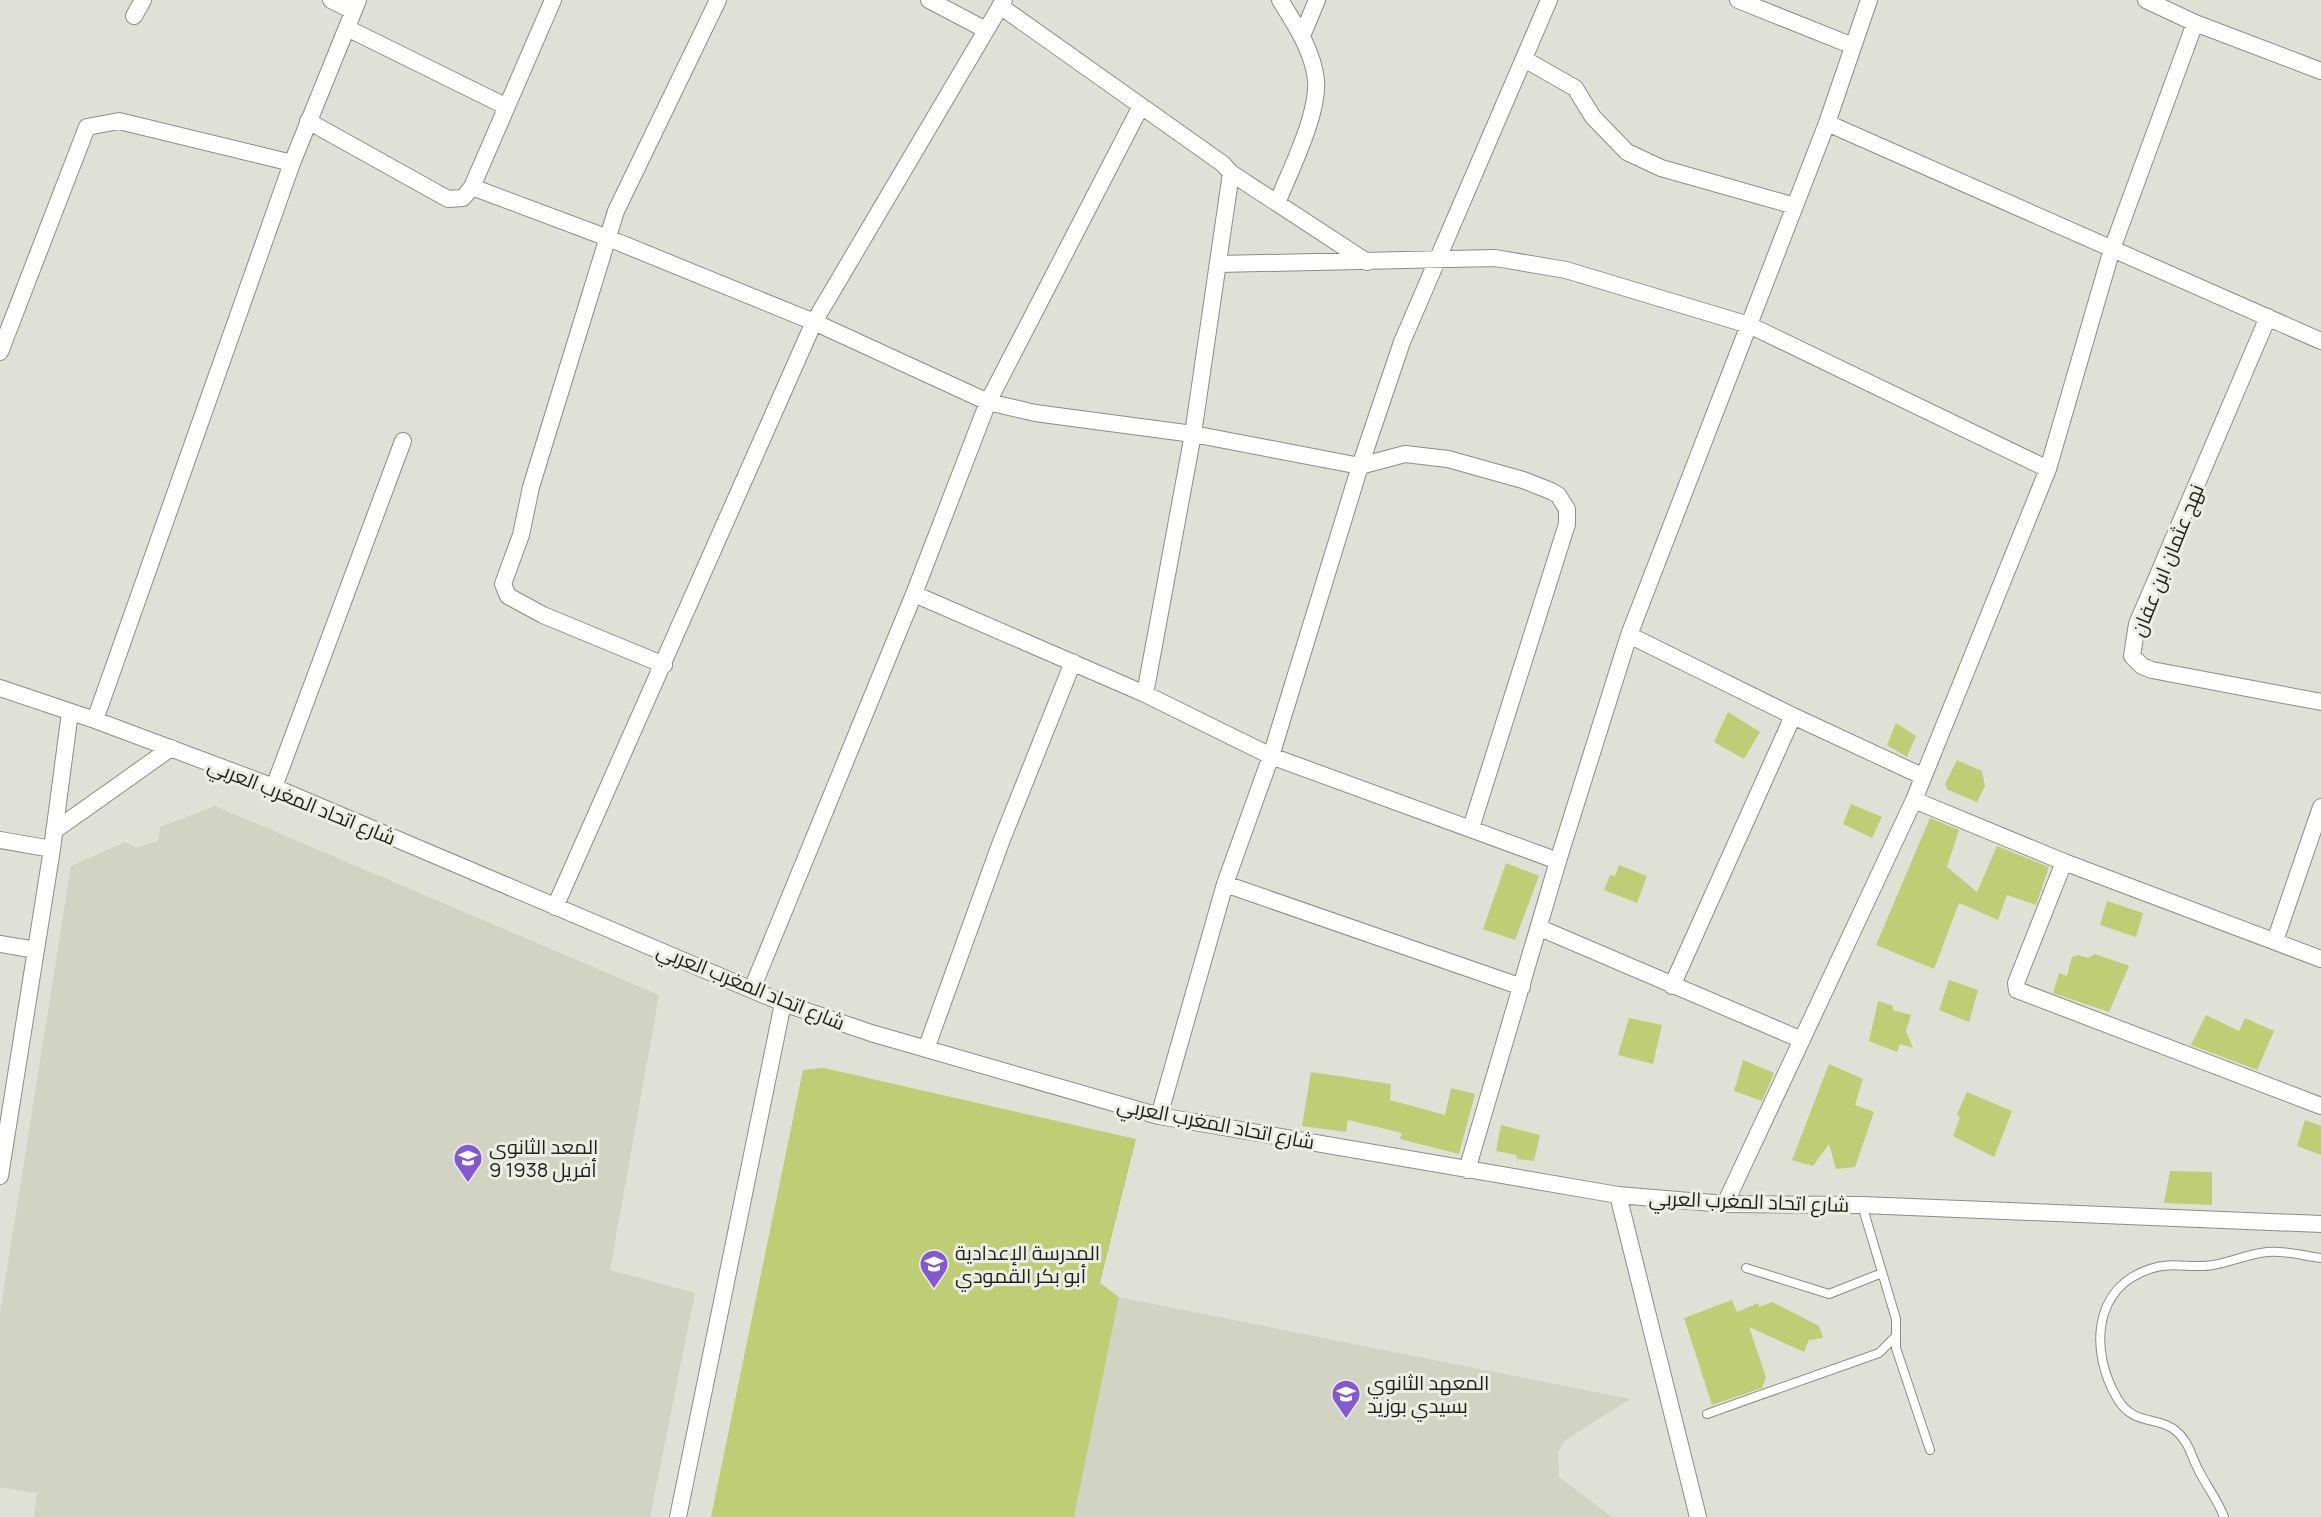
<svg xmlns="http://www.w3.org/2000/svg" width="2321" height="1517" viewBox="0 0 2321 1517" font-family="Manrope,Cairo,sans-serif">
<rect width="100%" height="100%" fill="#dfe1d6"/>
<path fill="#d1d4c2" d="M215 806 659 995 610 1270 695 1293 650 1517H34L37 1493 0 1487V1313L71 866 125 842 137 848 158 841 160 827Z
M1119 1297 1630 1399 1564 1441 1558 1452 1559 1477 1612 1517H1074Z"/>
<path fill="#bfcd75" d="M1728 712 1760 732 1744 759 1714 742Z
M1896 723 1916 736 1907 757 1887 745Z
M1957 760 1982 771 1985 786 1977 802 1948 790 1945 784Z
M1851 804 1882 817 1872 838 1843 824Z
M1930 818 1959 830 1947 867 1977 892 1997 846 2049 867 2036 905 2007 895 1998 920 1959 903 1934 969 1876 945Z
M1506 863 1539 876 1515 940 1483 929Z
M1619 865 1647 876 1637 903 1604 890 1610 875 1615 876Z
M2107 901 2143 913 2136 937 2100 925Z
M2095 954 2129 966 2109 1012 2053 993 2059 973 2067 976 2072 957 2078 955 2088 958Z
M1949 980 1978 990 1969 1022 1939 1010Z
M1878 1001 1893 1006V1010L1911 1015 1906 1031 1913 1048 1900 1044 1897 1052 1869 1041Z
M2206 1015 2239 1031 2245 1018 2274 1031 2257 1070 2191 1045Z
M1629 1018 1662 1025 1653 1064 1618 1055Z
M1743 1060 1774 1073 1762 1101 1734 1091Z
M1829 1064 1863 1079 1855 1105 1874 1112 1855 1167 1836 1169 1829 1144 1813 1166 1792 1160Z
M824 1068 1136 1139 1100 1283 1119 1297 1074 1517H711L803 1070Z
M1311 1072 1391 1084 1390 1100 1445 1115 1451 1088 1475 1094 1459 1154 1400 1139 1402 1133 1348 1120 1346 1132 1302 1126Z
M1967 1092 2012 1111 1994 1157 1953 1136 1960 1117 1957 1114Z
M2305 1120 2321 1126V1155L2297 1146Z
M1501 1125 1540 1135 1534 1161 1517 1159 1516 1155 1496 1151Z
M2170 1171 2212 1172V1205L2164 1203Z
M1732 1300 1737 1312 1758 1303 1759 1307 1772 1302 1819 1326 1823 1338 1809 1340 1804 1352 1749 1327 1766 1377 1762 1388 1712 1405 1684 1318Z"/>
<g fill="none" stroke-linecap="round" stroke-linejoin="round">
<g stroke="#8c8e84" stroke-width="10">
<path id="lane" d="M1862 1205 1896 1319V1348L1930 1450
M1746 1268 1829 1294 1882 1273
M1707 1414 1879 1353 1896 1336
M2224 1517C2218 1501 2208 1488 2200 1473 2191 1457 2190 1442 2175 1430 2157 1416 2133 1426 2117 1398 2090 1352 2092 1288 2150 1269 2171 1261 2192 1269 2213 1265 2231 1262 2248 1254 2267 1252 2284 1250 2304 1256 2321 1258"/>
</g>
<g stroke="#8c8e84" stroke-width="18">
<path id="street" d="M331 0 353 11
M929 0 986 30
M1738 0 1853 46
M2146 0 2195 23 2321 71
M1000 6 1223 164 1231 173 1367 262
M134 16 143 0
M347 28 505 106
M1302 36 1317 0
M1524 59 1575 88 1593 117 1627 152 1661 168 1795 206
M308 121 448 199 463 198 472 187 553 0
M1827 123 2321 341
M472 187 608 238 814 322 988 402 1035 413 1193 434 1360 466 1405 454 1448 459 1523 480 1551 491 1558 495 1567 509V524L1471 828
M1277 203C1290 171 1319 114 1316 80 1313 51 1295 24 1280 0
M1219 264 1495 258 1566 270 1749 325 2048 469
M2268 317 2137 624 2132 656 2142 666 2152 670 2321 702
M0 352 87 127 119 121 292 163
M914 594 1145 694 1271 756 1558 861
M1629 635 1793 716 1922 776
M664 665 543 615 508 596 503 584 521 535 531 487 616 211 718 0
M0 688 95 720 274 787 783 1003 871 1033 1159 1116 1618 1195 1725 1204 1862 1205 2321 1224
M1145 694 1193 434 1231 173
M95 720 292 163 358 0
M274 787 403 441
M1914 800 2064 862 2321 959
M54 831 171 748
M0 840 52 849
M2064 862 2016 983 2017 990 2321 1106
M1225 884 1522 987
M555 907 814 322 1004 0
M1540 928 1802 1040
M2275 941 2321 807
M0 944 36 950
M1672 986 1793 716
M752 989 914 594 988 402 1141 106
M926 1049 1001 842 1073 662
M1159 1116 1225 884 1271 756 1360 466 1402 342 1549 0
M1467 1170 1558 861 1629 635 1827 123 1869 0
M0 1176 52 849 70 712
M1618 1195 1698 1517
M1725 1204 1914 800 2048 469 2112 249 2195 23
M678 1517 783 1003"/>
</g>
<use href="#lane" stroke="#fff" stroke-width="8"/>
<use href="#street" stroke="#fff" stroke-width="16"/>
</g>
<defs>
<g id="school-pin" transform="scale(1.5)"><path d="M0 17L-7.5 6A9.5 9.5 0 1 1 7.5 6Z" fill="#8359d3" stroke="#eceee3"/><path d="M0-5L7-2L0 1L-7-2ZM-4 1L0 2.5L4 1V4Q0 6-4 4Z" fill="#fff"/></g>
<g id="university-pin" transform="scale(1.5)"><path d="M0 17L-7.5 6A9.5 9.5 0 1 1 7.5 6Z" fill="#8359d3" stroke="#eceee3"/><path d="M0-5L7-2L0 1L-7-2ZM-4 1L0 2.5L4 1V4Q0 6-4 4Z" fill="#fff"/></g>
</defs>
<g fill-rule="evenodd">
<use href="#school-pin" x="468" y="1158"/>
<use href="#university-pin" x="934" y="1264"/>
<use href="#university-pin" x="1346" y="1394"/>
</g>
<g text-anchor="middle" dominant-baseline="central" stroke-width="6" stroke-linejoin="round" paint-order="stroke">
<g font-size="20" fill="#1f201c" stroke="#eceee3">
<text transform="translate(2167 560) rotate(-68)">نهج عثمان ابن عفان</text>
<text transform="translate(302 801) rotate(22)">شارع اتحاد المغرب العربي</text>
<text transform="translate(751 986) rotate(22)">شارع اتحاد المغرب العربي</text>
<text transform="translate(1216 1123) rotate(11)">شارع اتحاد المغرب العربي</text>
<text transform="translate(1749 1201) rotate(2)">شارع اتحاد المغرب العربي</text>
</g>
<g font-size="20" fill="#1f201c" stroke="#eceee3" text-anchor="start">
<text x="489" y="1146">المعد الثانوي<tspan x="489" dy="23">9 أفريل 1938</tspan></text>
<text x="955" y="1252">المدرسة الإعدادية<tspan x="955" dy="23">أبو بكر القمودي</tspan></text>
<text x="1367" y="1382">المعهد الثانوي<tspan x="1367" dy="23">بسيدي بوزيد</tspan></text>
</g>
</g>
</svg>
